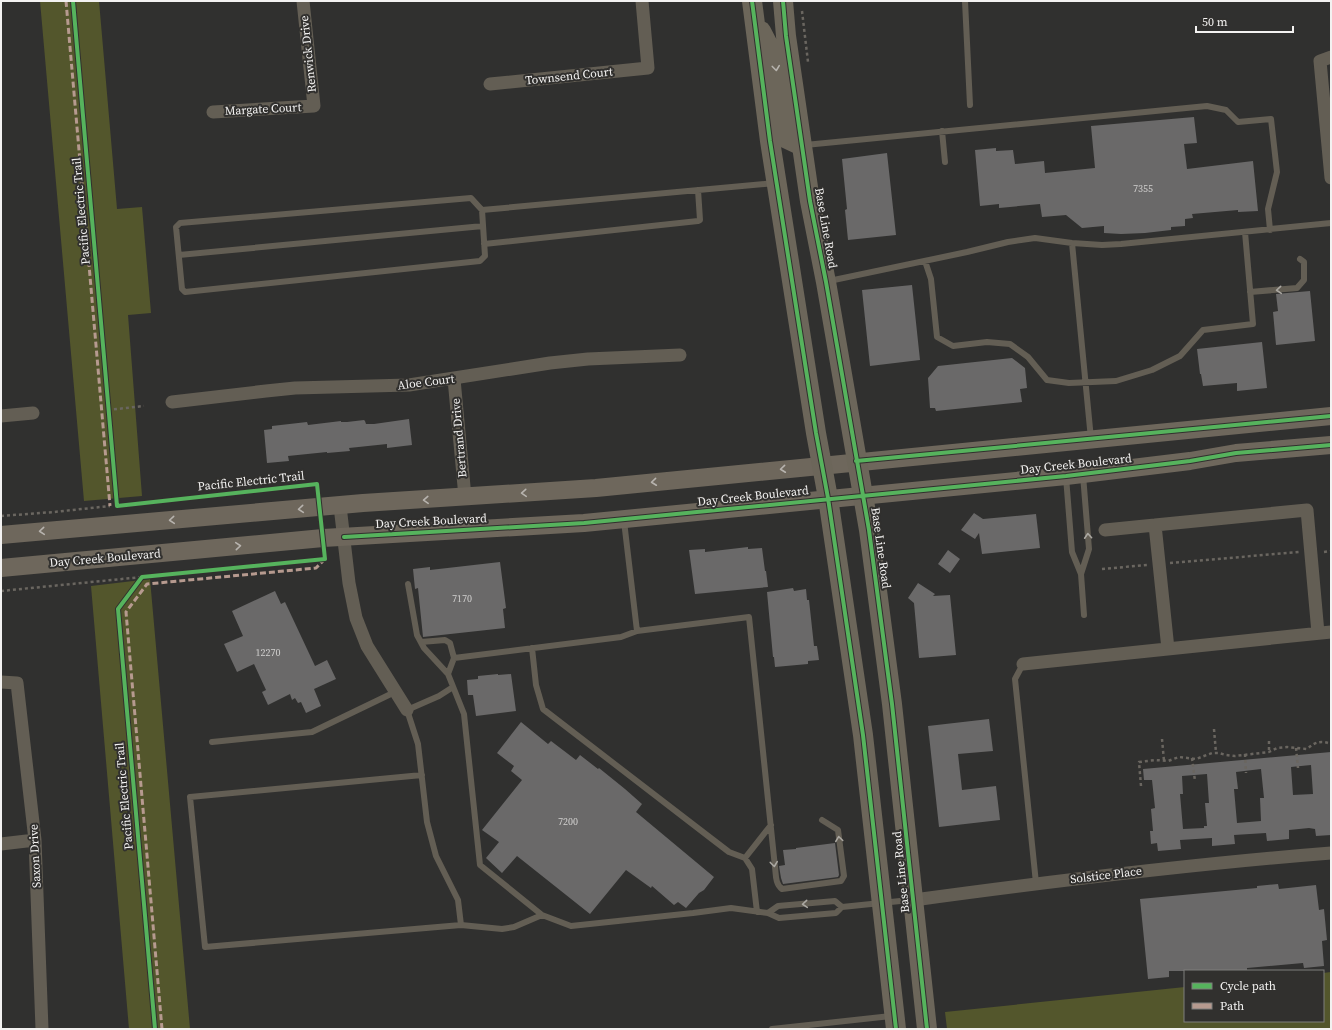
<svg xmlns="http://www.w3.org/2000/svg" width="1332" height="1030" viewBox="0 0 1332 1030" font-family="'Source Serif 4',serif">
<rect width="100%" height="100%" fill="#30302f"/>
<path fill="#53562c" d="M40 1H99L117 209 142 207 151 313 128 315 142 496 84 501Z
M150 579 190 1029H129L91 586Z
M1331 972V1029H947L945 1012 1185 987V1021H1323V973Z"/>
<path fill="#6a6969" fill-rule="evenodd" d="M1194 117 1197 143 1184 144 1187 169 1253 161 1258 211 1238 212V210L1192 214 1193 218 1185 219V226L1171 227V230L1145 233 1121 234 1104 233V226L1082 228 1066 215 1042 217 1040 204 999 208V204L980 206 975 150 996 148V151L1013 150 1015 164 1044 161 1045 173 1095 168 1091 126Z
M887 153 896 235 848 240 845 210 847 209 842 159Z
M912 285 920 360 870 366 862 290Z
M1310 291 1315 341 1276 345 1273 312 1278 311 1276 294Z
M1262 342 1267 388 1237 391V383L1203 386 1201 374H1200L1197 349Z
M1012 358 1025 368 1027 388 1020 389 1022 402 936 411 935 408H930L928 378 938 366Z
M409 419 412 445 387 448V444L349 448 350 451 327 453V452L288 456 289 461 267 463 264 430 272 429V426L307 422 308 425 341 421V422H347L364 420 365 421 366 424H374Z
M974 513 983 519 1036 514 1040 548 982 554 979 533 975 539 961 530Z
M748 547V549L762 548 765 571H766L768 587 695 594 689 550 705 549V552Z
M948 550 960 559 950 573 938 564Z
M500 562 506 608 503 609 505 628 423 637 418 588 415 589 413 569 430 567V570Z
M918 583 935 594 933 596 950 595 956 655 919 658 914 603 908 598Z
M793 588 794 591 806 589 807 600H809L814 646H817L819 660 808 661V664L775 667 774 657H773L767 592Z
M275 591 281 604 285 602 315 666 327 660 336 679 314 689 321 706 306 713 301 702 298 703 295 698 292 700 290 694 268 705 262 692 266 690 254 664 237 672 224 644 243 636 232 611Z
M498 674V675L511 674 516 711 476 716 473 695H468L467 680 478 679V676Z
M989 719 993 751 958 754 962 790 996 786 1000 820 939 827 928 726Z
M521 722 548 744 551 741 576 760 580 755 598 769 599 768 625 789 642 804 636 812 714 877 704 890 699 893 686 908 678 902 674 905 652 886 651 888 626 870 590 914 517 856 502 873 486 858 499 842 482 830 522 780 511 771 514 766 497 753Z
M1331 752V835L1316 836 1315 829 1309 828 1289 830V839L1267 841 1266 833 1234 835 1235 844 1212 846V838L1180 840 1181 849 1158 851 1157 843 1151 844 1150 831H1153L1151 809 1155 808 1152 780H1144L1143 769ZM1311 765 1313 794 1293 795 1291 767ZM1261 769 1264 798H1260L1261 821 1237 823 1234 789H1238L1236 772ZM1207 774 1209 803H1205L1207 826H1204V828L1183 829 1180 794H1183L1182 776Z
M835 843 839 875 838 877 783 884 781 878 779 866 785 865 783 850 796 849V848Z
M1278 884 1279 889 1316 885 1319 910 1324 909 1327 940 1322 941 1324 966 1304 968 1303 963 1247 968V970L1242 971H1169V977L1148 979 1140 899 1257 888V886Z"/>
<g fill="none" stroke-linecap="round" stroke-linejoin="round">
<path stroke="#6a6660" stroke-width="2.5" stroke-dasharray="3 3" stroke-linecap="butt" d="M802 11 808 62
M108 410 144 406
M1 516 54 512 110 506
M1324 552 1331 551
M1170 563 1299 552
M1102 569 1147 565
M1 591 142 577
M1214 729 1216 753
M1162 739 1164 761
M1269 741V752
M1296 748 1298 768
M1245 754 1246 773
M1192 758 1195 781
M1141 786 1139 762 1155 760 1168 761 1179 757 1196 759 1212 753H1219L1226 755 1235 756 1269 752 1277 748 1287 747 1307 749C1315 742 1321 740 1331 744"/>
<path stroke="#635e54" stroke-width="6" d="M965 1 970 105
M942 131 945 162
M805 145 1207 106 1226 110 1238 122 1271 119 1277 172 1268 209 1270 230
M482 210 485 256 480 261 185 292 182 289 176 227 180 223 471 198 482 210 775 183
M1072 243 1091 439
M484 244 698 221 700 220 698 190
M179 255 483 226
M925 261 931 279 937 337 953 346 987 342 1010 344 1028 357 1047 380 1069 383 1116 381 1152 370 1180 356 1203 330 1253 324 1245 232
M829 281 967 252 1008 242 1035 238 1072 243 1102 245 1121 244 1331 223
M1250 292 1297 288 1304 280V262L1300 259
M1066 477 1072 552 1081 574 1084 615
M624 521 637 631
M1081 574 1089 549 1083 475
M408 584 417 635 424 648 448 674
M421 642 445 640 450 643 454 658 448 674 464 714 480 865 542 915 571 926 693 913 731 908 768 913 779 918 836 913 842 907 910 900
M532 648 536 685 543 709 712 839 729 852 745 858 752 869 757 912
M454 658 621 637 637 631 749 617 775 867C776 874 775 884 782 889L841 881 844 876 838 830 822 820
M1023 664 1015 679 1036 883
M453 687 439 696 407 710 418 744 427 822 436 856 458 900 461 925
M212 742 312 732 395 692
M422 775 190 797 205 947 461 925 502 929 514 927 542 915
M745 858 771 825
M768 913 778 906 835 901 842 907
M772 1029 891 1016"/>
<path stroke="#635e54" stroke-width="13" d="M1331 57 1320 61 1331 178
M490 84 648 68 642 1
M213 112 314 106 303 1
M454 379 465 497
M172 402 266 391 295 388 409 385 550 363 588 359 680 355
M1 416 33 413
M340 506 349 583 356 618 367 646 407 710
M1105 530 1155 525
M1168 649 1155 525 1307 510 1318 633
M1023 664 1331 632
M1 682 17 683 35 840 42 1029
M1 844 35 840
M914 900C1053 881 1192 864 1331 853"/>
<path stroke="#6e675c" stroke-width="18" d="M1 535 363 503 596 488 1331 416
M1 568 323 538 584 523 1066 476 1190 461 1236 453 1331 445"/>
<path stroke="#6c665a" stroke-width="20" d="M752 1 770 141 816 433 828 498 863 735 896 1029
M783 1 786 36 810 201 826 282 869 530 892 704 927 1029
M761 31 775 58 785 138 802 146"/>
<path stroke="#b69a8f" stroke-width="3" stroke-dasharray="6 3" stroke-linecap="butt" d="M66 1 110 506
M162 1029 126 612 147 584 316 568 325 559"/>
<g stroke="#31302e" stroke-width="6">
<path id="cycleway" d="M73 1 117 506 317 484 325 559 142 577 118 609 155 1029
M752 1 770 141 816 433 828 498 863 735 896 1029
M783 1 786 36 810 201 826 282 869 530 892 704 927 1029
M856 461 1331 416
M344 537 584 523 1066 476 1190 461 1236 453 1331 445"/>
</g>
<use href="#cycleway" stroke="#56b35d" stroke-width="4"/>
</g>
<defs><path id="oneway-chevron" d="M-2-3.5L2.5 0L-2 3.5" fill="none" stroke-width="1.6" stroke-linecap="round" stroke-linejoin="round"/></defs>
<use stroke="#b6b3ad" href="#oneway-chevron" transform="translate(776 68) rotate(83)"/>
<g stroke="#aba8a2">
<use href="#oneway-chevron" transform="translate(1279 290) rotate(175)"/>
<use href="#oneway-chevron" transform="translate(1088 536) rotate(-94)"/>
<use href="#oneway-chevron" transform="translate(839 839) rotate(-98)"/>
<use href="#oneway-chevron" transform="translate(774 864) rotate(83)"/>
<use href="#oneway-chevron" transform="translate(805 904) rotate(175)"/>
</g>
<g stroke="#b7b3ae">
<use href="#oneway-chevron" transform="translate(783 469) rotate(174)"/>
<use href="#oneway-chevron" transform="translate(654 482) rotate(174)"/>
<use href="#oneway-chevron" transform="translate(524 493) rotate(176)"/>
<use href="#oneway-chevron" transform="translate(426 500) rotate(177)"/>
<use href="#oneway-chevron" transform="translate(301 509) rotate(175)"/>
<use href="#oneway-chevron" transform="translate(172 520) rotate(175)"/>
<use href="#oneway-chevron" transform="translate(42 531) rotate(175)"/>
<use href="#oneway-chevron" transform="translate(238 546) rotate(-5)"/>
</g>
<g text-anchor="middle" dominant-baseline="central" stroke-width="4" stroke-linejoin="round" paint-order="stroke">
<g font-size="10" fill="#d1d0cf">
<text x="1143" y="188">7355</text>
<text x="462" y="598">7170</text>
<text x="268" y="652">12270</text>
<text x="568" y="821">7200</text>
</g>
<g font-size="12" fill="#f3f2f1" stroke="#31302e">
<text transform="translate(308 54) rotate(-96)">Renwick Drive</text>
<text transform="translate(569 76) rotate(-6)">Townsend Court</text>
<text transform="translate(263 109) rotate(-3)">Margate Court</text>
<text transform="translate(81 211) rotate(-95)">Pacific Electric Trail</text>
<text transform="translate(826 228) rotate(80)">Base Line Road</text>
<text transform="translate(426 382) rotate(-7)">Aloe Court</text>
<text transform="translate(459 438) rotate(-95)">Bertrand Drive</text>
<text transform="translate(1076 464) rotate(-6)">Day Creek Boulevard</text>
<text transform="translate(251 481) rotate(-6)">Pacific Electric Trail</text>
<text transform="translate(753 496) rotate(-6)">Day Creek Boulevard</text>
<text transform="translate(431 521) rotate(-3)">Day Creek Boulevard</text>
<text transform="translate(881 548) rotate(82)">Base Line Road</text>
<text transform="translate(105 558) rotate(-5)">Day Creek Boulevard</text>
<text transform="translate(124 796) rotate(-95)">Pacific Electric Trail</text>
<text transform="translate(35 856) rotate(-93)">Saxon Drive</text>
<text transform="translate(901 872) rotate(-96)">Base Line Road</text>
<text transform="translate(1106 875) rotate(-7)">Solstice Place</text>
</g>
</g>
<rect width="1332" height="1030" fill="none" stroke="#f3f2f1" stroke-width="4"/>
<rect x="1184" y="970" width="140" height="52" fill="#31302e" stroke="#7f7e7c"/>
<rect x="1192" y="983" width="20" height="6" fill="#56b35d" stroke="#7f7e7c"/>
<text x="1220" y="990" font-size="12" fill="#f3f2f1">Cycle path</text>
<rect x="1192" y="1003" width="20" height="6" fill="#b69a8f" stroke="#7f7e7c"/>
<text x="1220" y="1010" font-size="12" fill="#f3f2f1">Path</text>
<path d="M1196 26v6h97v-6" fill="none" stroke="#f3f2f1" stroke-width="2"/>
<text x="1202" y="26" font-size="12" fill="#f3f2f1" stroke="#31302e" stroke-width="3" paint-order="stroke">50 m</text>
</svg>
